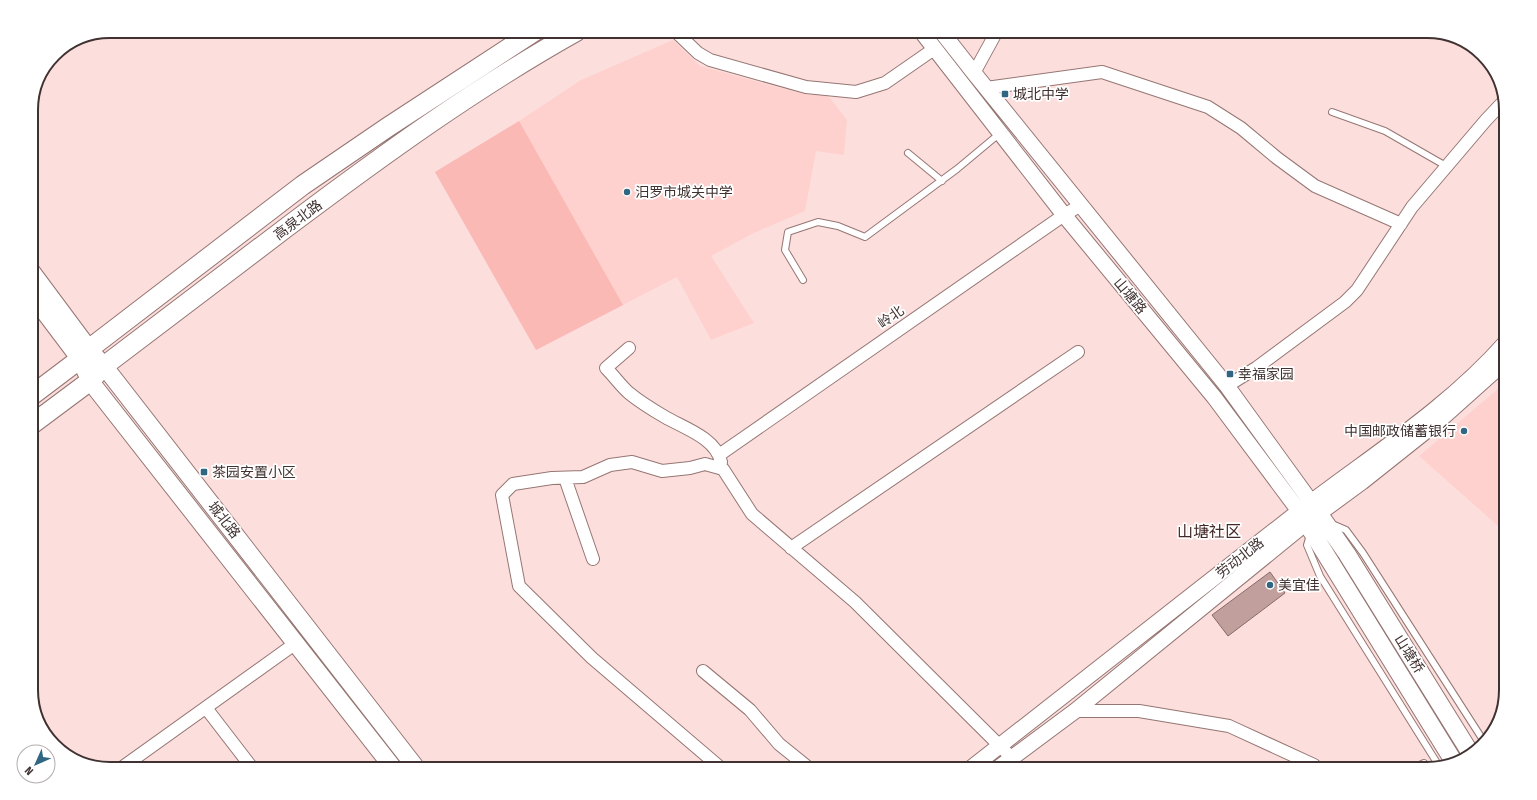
<svg xmlns="http://www.w3.org/2000/svg" width="1537" height="800" viewBox="0 0 1537 800" font-family="'Fira Sans Condensed','Noto Sans SC',sans-serif">
<rect width="100%" height="100%" fill="#fcdfdd"/>
<path fill="#fed1ce" d="M673 40 700 66 769 85 810 95 822 94 830 98 847 120 844 155 816 151 805 211 754 233 711 256 754 323 711 340 677 277 536 350 435 172 519 121 581 80Z
M1506 382V533L1419 456Z"/>
<path fill="#fab9b4" d="M519 121 623 305 536 350 435 172Z"/>
<path fill="#c19f9d" stroke="#8a6a68" d="M1270 572 1285 593 1228 636 1212 615Z"/>
<g fill="none" stroke-linecap="round" stroke-linejoin="round">
<g stroke="#967673" stroke-width="8">
<path id="service" d="M1332 112 1385 131 1446 166
M908 153 942 181
M803 280 785 250 788 232 818 222 838 226 865 237 957 169 999 134
M1332 524 1346 530 1363 553 1483 740
M1310 535 1307 545 1320 576 1439 766
M1411 769 1424 763 1428 769"/>
</g>
<g stroke="#967673" stroke-width="14">
<path id="minor" d="M675 31 698 53 710 60 806 87 856 92 885 83 934 49
M974 73 997 31
M986 88 1102 72 1208 107 1241 128 1277 158 1315 186 1401 224
M629 348 606 368C614 376 621 386 629 393 640 402 653 410 665 417 684 428 716 438 721 462
M1227 386 1256 368 1345 302 1357 290 1412 207 1486 120 1504 101
M719 455 1064 215 1081 205
M565 478 593 559
M791 548 1078 352
M703 671 750 710 779 744 810 769
M206 708 253 769
M1075 711H1139L1229 726 1314 765 1317 769
M120 769 296 643
M722 769 592 658 519 586 502 495 513 484 552 478 583 477 610 465 632 462 662 471 690 468 705 464 723 469 752 514 855 602 1012 758"/>
</g>
<g stroke="#967673" stroke-width="17">
<path id="tertiary" d="M921 31 1064 215 1214 397 1299 511
M941 31 974 73 1227 386 1311 502
M970 769C1080 684 1188 597 1298 512 1369 457 1446 410 1506 342
M997 769 1075 711 1306 523 1362 482 1440 420 1506 361"/>
</g>
<g stroke="#967673" stroke-width="19">
<path id="secondary" d="M31 271 89 349 104 366 417 769
M31 294 80 359 90 381 394 769
M1311 502 1347 554 1471 754
M1299 511 1454 762"/>
</g>
<g stroke="#967673" stroke-width="21">
<path id="primary" d="M31 396 80 359 89 349 303 185 388 127 535 31
M31 425 90 381 104 366C165 320 226 274 287 227 380 157 475 88 577 31"/>
</g>
<use href="#service" stroke="#fff" stroke-width="6"/>
<use href="#minor" stroke="#fff" stroke-width="12"/>
<use href="#tertiary" stroke="#fff" stroke-width="15"/>
<use href="#secondary" stroke="#fff" stroke-width="17"/>
<use href="#primary" stroke="#fff" stroke-width="19"/>
</g>
<g fill="#306681" stroke="#fff" stroke-width="1.5">
<rect x="1001" y="90" width="8" height="8" rx="2"/>
<circle cx="627" cy="192" r="4"/>
<rect x="1226" y="370" width="8" height="8" rx="2"/>
<circle cx="1464" cy="431" r="4"/>
<rect x="200" y="468" width="8" height="8" rx="2"/>
<circle cx="1270" cy="585" r="4"/>
</g>
<g text-anchor="middle" dominant-baseline="central" stroke-width="3.5" stroke-linejoin="round" paint-order="stroke">
<g font-size="14" fill="#403231" stroke="#fff" text-anchor="start">
<text x="1013" y="94">城北中学</text>
<text x="635" y="192">汨罗市城关中学</text>
<text x="1238" y="374">幸福家园</text>
<text x="1456" y="431" text-anchor="end">中国邮政储蓄银行</text>
<text x="212" y="472">茶园安置小区</text>
<text x="1278" y="585">美宜佳</text>
</g>
<g font-size="14" fill="#403231" stroke="#fff">
<text transform="translate(298 220) rotate(-37)">高泉北路</text>
<text transform="translate(1130 296) rotate(50)">山塘路</text>
<text transform="translate(891 317) rotate(-35)">岭北</text>
<text transform="translate(224 520) rotate(52)">城北路</text>
<text transform="translate(1240 558) rotate(-38)">劳动北路</text>
<text transform="translate(1409 654) rotate(58)">山塘桥</text>
</g>
<g font-size="16" fill="#442928" stroke="#fff">
<text x="1209" y="531">山塘社区</text>
</g>
</g>
<path d="M0 0H1537V800H0ZM110 38H1427A72 72 0 0 1 1499 110V690A72 72 0 0 1 1427 762H110A72 72 0 0 1 38 690V110A72 72 0 0 1 110 38Z" fill="#fff" fill-rule="evenodd"/>
<path fill="none" stroke="#403231" stroke-width="2" d="M110 38H1427A72 72 0 0 1 1499 110V690A72 72 0 0 1 1427 762H110A72 72 0 0 1 38 690V110A72 72 0 0 1 110 38Z"/>
<g transform="translate(36 764) rotate(225)"><circle r="19" fill="#ffffff" stroke="#b3adad"/>
<path d="M0-3L7 15L0 10L-7 15Z" fill="#306681"/>
<text y="-6" font-size="11" font-weight="bold" text-anchor="middle" fill="#403231">N</text>
</g>
</svg>
